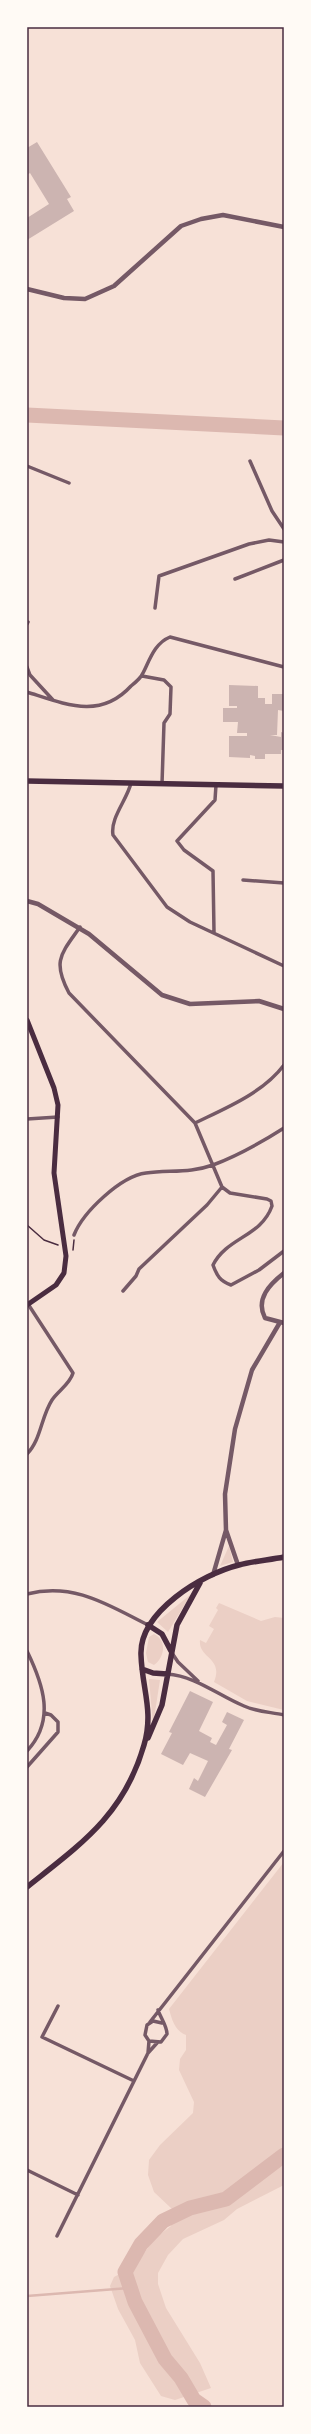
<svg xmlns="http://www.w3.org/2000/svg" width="311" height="2434" viewBox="0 0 311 2434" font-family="Arial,sans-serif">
<rect width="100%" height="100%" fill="#f7e1d7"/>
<path fill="#ebcfc5" d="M229 1546 233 1562 220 1566Z
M190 1595V1596L168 1632 157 1622Z
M219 1603 261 1621 275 1617 284 1618V1710L247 1701 214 1682C224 1657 198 1659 200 1640L206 1643 214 1629 209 1626 218 1610 216 1608Z
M154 1634C168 1641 164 1658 154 1665L148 1662 146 1653 149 1637Z
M149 1679 160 1680 153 1725Z
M284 1862V2185L237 2209 224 2220 183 2239 168 2255 158 2273V2284L166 2308 200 2363 211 2388 175 2400 161 2396 140 2363 135 2340 118 2309 110 2286 114 2277 136 2265 154 2239 171 2226 172 2209 154 2192 148 2175 149 2160 160 2145 193 2113 194 2102 179 2070 180 2059 186 2050V2035C175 2031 172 2020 169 2009Z"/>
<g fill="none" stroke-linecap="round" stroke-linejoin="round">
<path stroke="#dcb8b0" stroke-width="2.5" d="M27 2296 129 2288"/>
<path stroke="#dcb8b0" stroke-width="15" d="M27 415 284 428
M204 2407 194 2400 181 2378 165 2359 135 2302 125 2272 141 2244 163 2221 190 2208 226 2199 284 2155"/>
</g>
<path fill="#ccb4b1" d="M37 142 71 197 67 199 74 211 27 240V218L49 204 30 173 27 175V148Z
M229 685 258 686V698H265V704H272V694H284V711L278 710 277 735H270L281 737V732L284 733V750H281V754H265V759H255V756L250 755V758L229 757V736H247V733H237L238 722H223V708H237V706H229Z
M190 1691 213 1702 199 1731 212 1738 210 1742 216 1745 227 1725 222 1722 227 1712 244 1720 229 1749 232 1750 205 1797 189 1789 194 1778 198 1781 208 1761 190 1753 183 1765 161 1754 172 1733 169 1732Z"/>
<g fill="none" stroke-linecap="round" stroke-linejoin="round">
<path stroke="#4a2c40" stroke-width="1.5" d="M27 1225 44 1240 58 1245
M73 1250 74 1240"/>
<path stroke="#755966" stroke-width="3.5" d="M250 461 272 511 284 529
M27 466 69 483
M235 579 284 560
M155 608 159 576 249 544 269 540 284 542
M27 624 28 622
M27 667 30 675 53 700
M142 676 164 680 171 687 170 714 164 723 162 784
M27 692C65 704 100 720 131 686 136 682 141 678 143 673 150 659 155 643 170 637L284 667
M131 783C127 800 110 818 113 835L167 907 190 922 284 966
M243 880 284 883
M80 927C61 954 52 961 69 993L195 1123 222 1187 207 1205 139 1269 136 1276 123 1291
M214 932 213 871 184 850 177 841 215 800 216 785
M27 1119 58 1117
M195 1123C226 1108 263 1093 284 1065
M222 1187 230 1193 267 1199 271 1201 272 1206C261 1237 227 1237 213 1265 217 1276 220 1281 231 1285L259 1270 284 1251
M74 1235C83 1212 121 1176 146 1173 169 1170 191 1173 213 1165 237 1156 262 1142 284 1128
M27 1454C41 1440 41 1417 52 1400 58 1391 70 1384 73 1373L28 1304
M27 1594C74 1582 108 1605 148 1625
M27 1651C43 1684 56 1720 27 1751
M172 1653 178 1662 198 1681
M167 1674C196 1676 219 1696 244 1706 257 1712 271 1712 284 1715
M27 1767 58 1732V1722L51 1715 45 1713
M58 2006 42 2037 134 2081
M158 2010C161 2019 167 2026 167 2034L161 2042 149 2041 145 2035 147 2025 153 2021 162 2023
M150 2022 284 1851
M148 2053 149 2041
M27 2170 78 2195
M57 2236 148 2053 157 2043"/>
<path stroke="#755966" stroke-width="4.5" d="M27 289 64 298 85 299 114 286 181 226 201 219 223 215 284 227
M27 901 38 904 89 934 162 995 190 1004 259 1001 284 1009
M284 1273C270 1284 255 1299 265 1318L284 1323
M226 1530 238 1565
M213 1575 226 1530 225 1494 235 1429 252 1370 279 1324"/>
<path stroke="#4a2c40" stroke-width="5" d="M27 1020 54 1088 58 1105 54 1173 66 1256 64 1273 56 1285 27 1305"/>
<path stroke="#4a2c40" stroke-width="5.5" d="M27 781 284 786
M148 1625 162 1634 171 1651
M142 1669 153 1673 167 1674
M148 1738 162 1705 177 1625 200 1583
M27 1887C81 1844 124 1815 144 1745 154 1711 142 1689 141 1655 139 1612 202 1574 239 1565 254 1561 269 1560 284 1557"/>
</g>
<rect width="311" height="2434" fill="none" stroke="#fffaf5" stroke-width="56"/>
<rect x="28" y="28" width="255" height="2378" fill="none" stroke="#4a2c40" stroke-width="1.5"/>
</svg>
